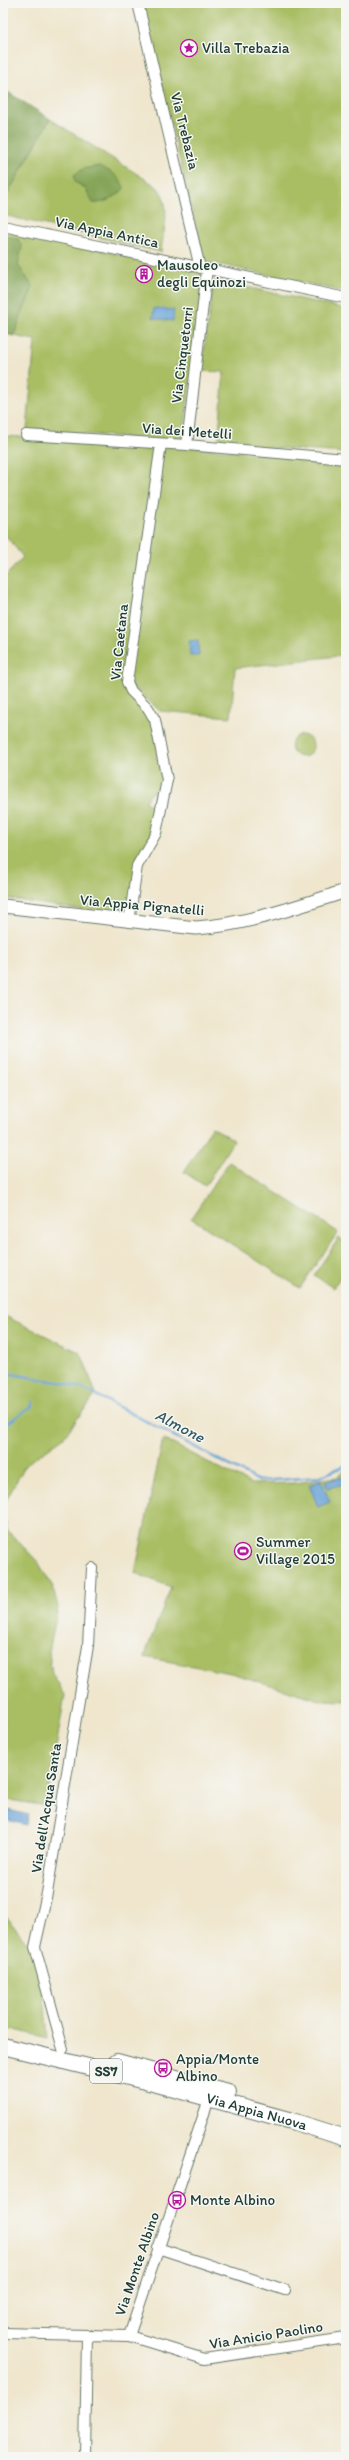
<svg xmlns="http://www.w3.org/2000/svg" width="349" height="2460" viewBox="0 0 349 2460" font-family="Itim,sans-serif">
<rect width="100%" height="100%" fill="#f6f6f2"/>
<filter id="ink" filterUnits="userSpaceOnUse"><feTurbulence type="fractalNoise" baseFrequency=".025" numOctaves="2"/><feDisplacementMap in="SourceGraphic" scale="8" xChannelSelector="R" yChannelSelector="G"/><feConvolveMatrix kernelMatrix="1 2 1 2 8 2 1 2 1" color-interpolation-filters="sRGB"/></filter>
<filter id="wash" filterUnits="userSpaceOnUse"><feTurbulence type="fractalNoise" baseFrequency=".012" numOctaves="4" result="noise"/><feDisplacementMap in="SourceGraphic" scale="16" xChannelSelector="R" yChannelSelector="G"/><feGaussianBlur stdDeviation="0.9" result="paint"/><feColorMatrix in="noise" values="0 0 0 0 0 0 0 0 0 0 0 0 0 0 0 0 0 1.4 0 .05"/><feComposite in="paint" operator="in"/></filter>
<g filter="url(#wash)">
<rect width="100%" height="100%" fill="#efe6cd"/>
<path fill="#a9be63" stroke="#647e4c" d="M142 3H346V292L204 261Z
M50 119 156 186C173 203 163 231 161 252L3 215V202Z
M3 229 204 273 183 441 27 430 35 340 3 334Z
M214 280 346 309V453L218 444 224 372 201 371Z
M3 436 161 444 346 462V655L235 668 231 717 160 711 130 684 157 730 167 780 150 794 145 802 158 808 151 840 137 858 128 917 3 898V579L23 557 3 532Z
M291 746a11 11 0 1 1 22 0a11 11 0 1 1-22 0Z
M212 1127 234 1140 205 1186 184 1172Z
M229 1162 338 1232 300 1288 191 1218Z
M339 1238 346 1242V1269L333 1288 314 1275Z
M3 1315 81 1353 96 1394 63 1438 26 1464 3 1506Z
M163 1439 251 1484 295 1483 337 1477 346 1469V1701L320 1700 231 1673 144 1657 171 1587 135 1573Z
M3 1512 7 1530 38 1562 53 1587 58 1607 49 1652 52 1674 65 1695 46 1806 3 1799Z
M3 1913 29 1945 42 1977 48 2038 3 2027Z"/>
<path fill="#86a559" stroke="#527146" d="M3 89 50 119 3 202 8 150 3 147Z
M99 166C110 171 120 176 124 188 118 197 103 204 93 203L85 188 75 182 74 175 83 169Z
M3 235 18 239 22 247 18 265 33 287 14 335 3 333Z"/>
<path fill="#69a2d8" stroke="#447086" d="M154 308 174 310 173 321 153 318Z
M198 640 199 656H190L189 641Z
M343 1477 345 1484 327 1488 325 1481Z
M321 1480 330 1502 318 1507 309 1485Z
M4 1809 29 1815 26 1825 3 1819Z"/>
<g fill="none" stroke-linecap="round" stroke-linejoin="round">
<path stroke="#69a2d8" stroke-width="2.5" d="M3 1375 12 1374 69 1384 85 1389 259 1481 320 1477 346 1465
M3 1426 31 1407 33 1401"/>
</g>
</g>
<g filter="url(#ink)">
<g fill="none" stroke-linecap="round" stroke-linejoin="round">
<g stroke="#68786a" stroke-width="12">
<path id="minor" d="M138 3 200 268
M3 226 346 298
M26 435 187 445 346 459
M187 445 207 269
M129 922 137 866 156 833 167 780 155 720 148 708 131 691 127 682 161 444
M63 2049 35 1947 47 1893 88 1646 92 1568
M158 2248 285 2290
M3 2333 129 2336 204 2359 346 2338
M129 2336 211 2093
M85 2457 87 2335"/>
</g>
<g stroke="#68786a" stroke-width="15">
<path id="tertiary" d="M3 906 196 928C249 924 296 907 346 891"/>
</g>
<g stroke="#68786a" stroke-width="18">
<g id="primary">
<path id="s1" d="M3 2046 161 2085 292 2121 346 2138"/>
<path d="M117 2062 228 2092"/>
</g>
</g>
<use href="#minor" stroke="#fff" stroke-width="10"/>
<use href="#tertiary" stroke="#fff" stroke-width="13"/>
<use href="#primary" stroke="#fff" stroke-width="16"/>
</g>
</g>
<defs>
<g id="sight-ring" transform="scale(0.9)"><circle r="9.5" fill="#f6f6f2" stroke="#b5179e" stroke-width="1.5"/><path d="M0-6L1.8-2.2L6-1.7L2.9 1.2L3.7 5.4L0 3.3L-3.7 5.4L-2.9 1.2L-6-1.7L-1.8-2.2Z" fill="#b5179e"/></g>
<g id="building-ring" transform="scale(0.9)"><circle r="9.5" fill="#f6f6f2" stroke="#b5179e" stroke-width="1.5"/><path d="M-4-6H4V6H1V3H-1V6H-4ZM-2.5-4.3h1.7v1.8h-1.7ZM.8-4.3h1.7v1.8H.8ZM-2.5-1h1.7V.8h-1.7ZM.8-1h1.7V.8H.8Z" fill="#b5179e"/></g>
<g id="stadium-ring" transform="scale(0.9)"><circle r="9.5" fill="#f6f6f2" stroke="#b5179e" stroke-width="1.5"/><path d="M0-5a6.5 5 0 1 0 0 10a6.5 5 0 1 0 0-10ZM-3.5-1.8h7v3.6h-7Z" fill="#b5179e"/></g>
<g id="bus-ring" transform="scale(0.9)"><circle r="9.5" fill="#f6f6f2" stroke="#b5179e" stroke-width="1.5"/><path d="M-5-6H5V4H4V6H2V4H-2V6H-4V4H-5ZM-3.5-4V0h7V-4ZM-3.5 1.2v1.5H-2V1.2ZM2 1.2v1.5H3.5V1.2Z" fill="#b5179e"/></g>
</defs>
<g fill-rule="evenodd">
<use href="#sight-ring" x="189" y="48"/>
<use href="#building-ring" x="144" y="274"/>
<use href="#stadium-ring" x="243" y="1551"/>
<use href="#bus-ring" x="163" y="2068"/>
<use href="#bus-ring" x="177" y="2200"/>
</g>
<g text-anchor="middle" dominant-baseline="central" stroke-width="3" stroke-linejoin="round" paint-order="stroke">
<rect fill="#f6f6f2" stroke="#60746d" stroke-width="1" x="90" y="2059" width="32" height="24" rx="3"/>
<g font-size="14" font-weight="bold" fill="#1f3d34">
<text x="106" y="2071">SS7</text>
</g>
<g font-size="15" fill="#1f3d34" stroke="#f6f6f2" text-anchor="start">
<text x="202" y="48">Villa Trebazia</text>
<text x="157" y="265">Mausoleo<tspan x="157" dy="17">degli Equinozi</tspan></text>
<text x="256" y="1542">Summer<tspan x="256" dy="17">Village 2015</tspan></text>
<text x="176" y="2059">Appia/Monte<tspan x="176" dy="17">Albino</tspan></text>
<text x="190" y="2200">Monte Albino</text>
</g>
<g font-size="15" fill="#1f3d34" stroke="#f6f6f2">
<text transform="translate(185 131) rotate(76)">Via Trebazia</text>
<text transform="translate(107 232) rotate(12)">Via Appia Antica</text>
<text transform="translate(182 355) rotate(-83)">Via Cinquetorri</text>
<text transform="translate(187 431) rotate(4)">Via dei Metelli</text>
<text transform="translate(119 642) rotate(-84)">Via Caetana</text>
<text transform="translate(142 905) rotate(5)">Via Appia Pignatelli</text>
<text transform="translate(46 1808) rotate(-81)">Via dell'Acqua Santa</text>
<text stroke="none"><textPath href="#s1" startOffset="262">Via Appia Nuova</textPath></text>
<text transform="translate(137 2264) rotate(-71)">Via Monte Albino</text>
<text transform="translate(266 2335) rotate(-9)">Via Anicio Paolino</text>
</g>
<g font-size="16" font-style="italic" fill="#355b65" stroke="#f6f6f2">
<text transform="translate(180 1426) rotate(28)">Almone</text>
</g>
</g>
<rect width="349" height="2460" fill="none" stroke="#f6f6f2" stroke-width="16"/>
</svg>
